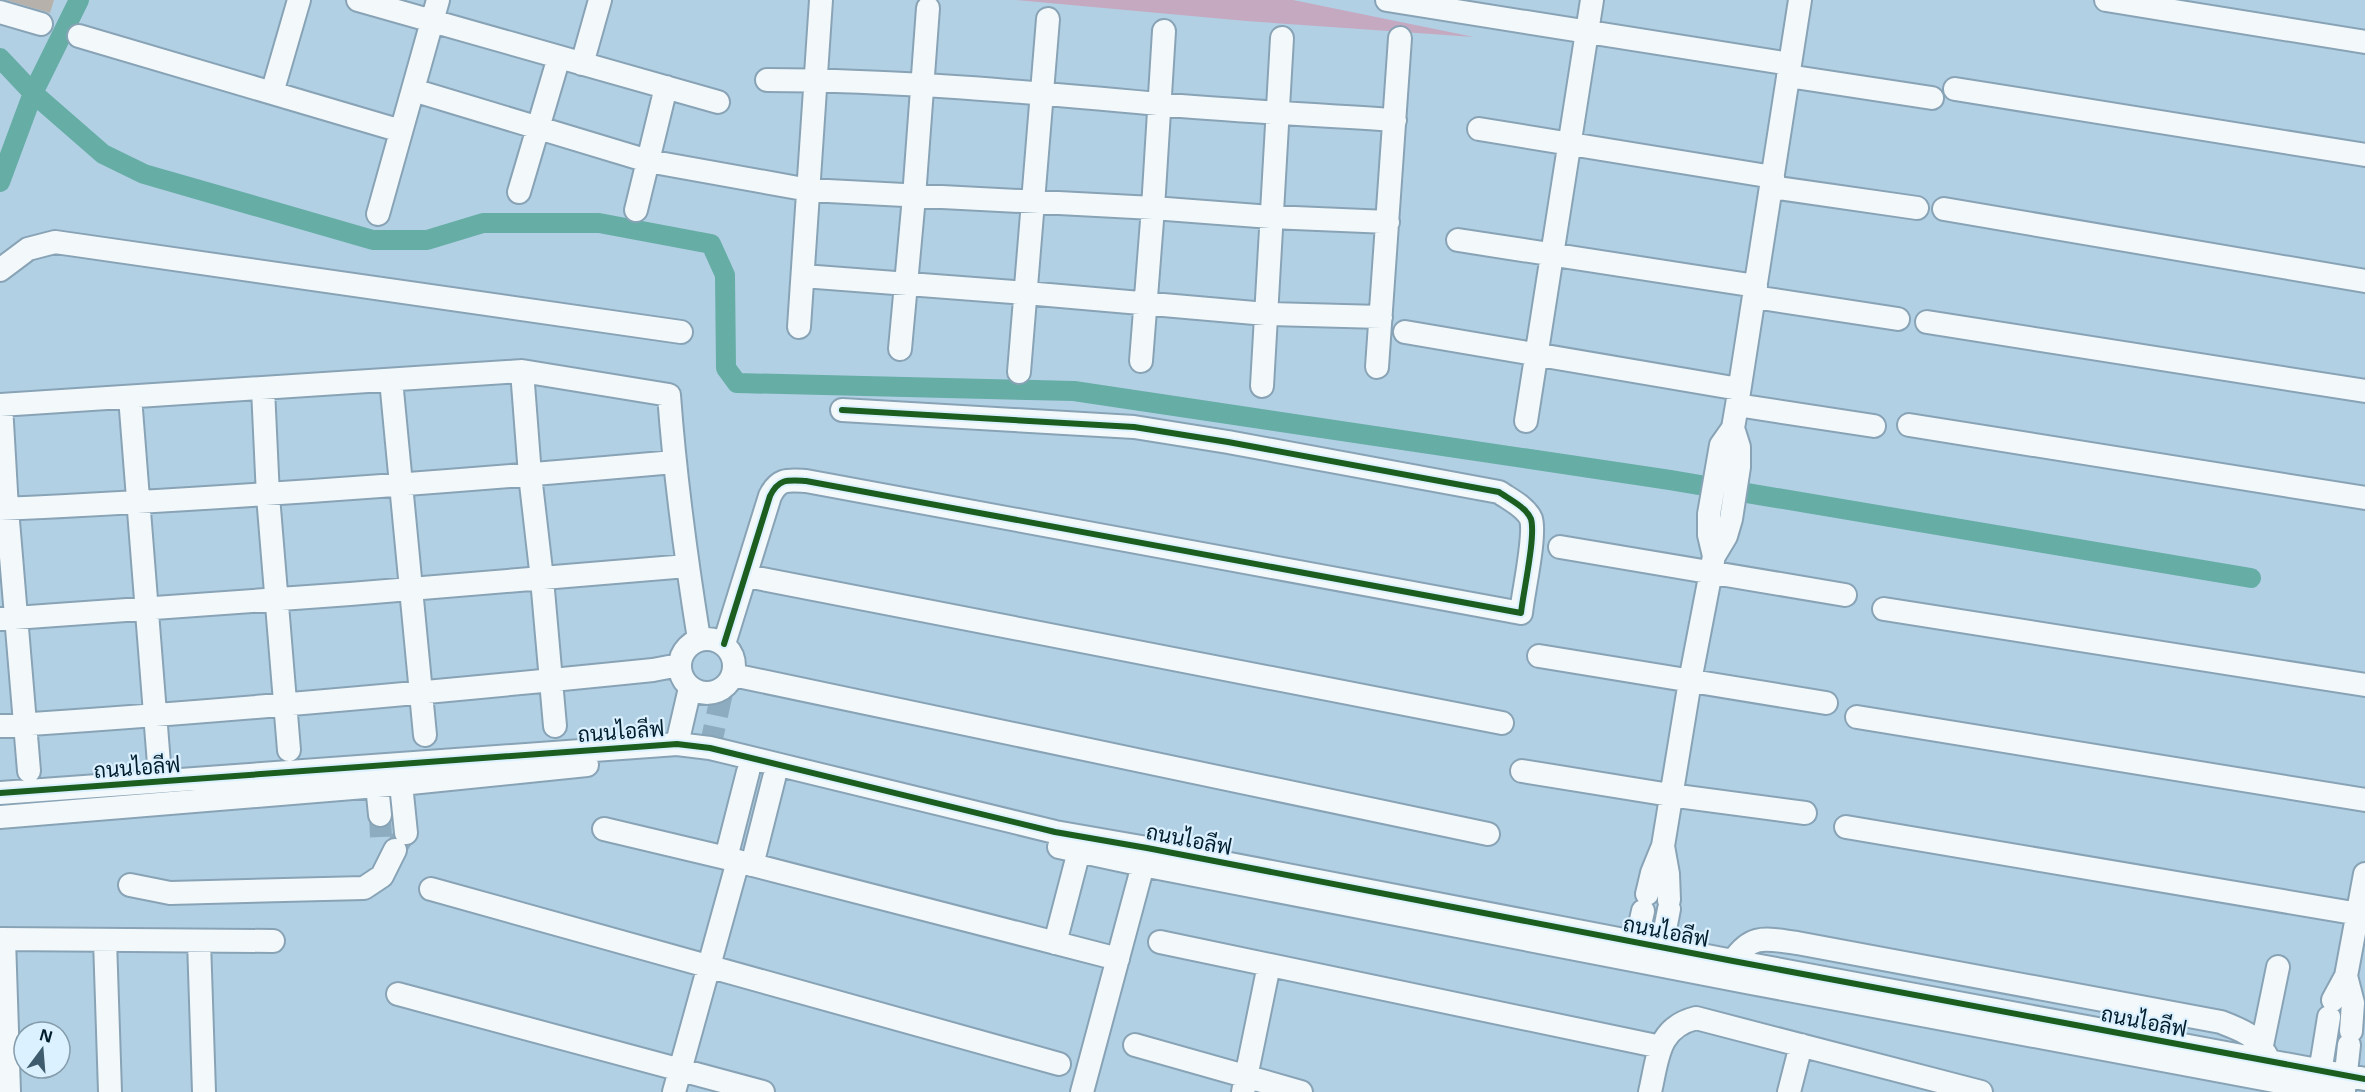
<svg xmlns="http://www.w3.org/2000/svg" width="2365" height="1092" viewBox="0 0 2365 1092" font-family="'Open Sans',Sarabun,sans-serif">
<rect width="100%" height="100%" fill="#b2d0e4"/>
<path fill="#c5a9c0" d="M1016 0H1293L1474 37 1246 21Z"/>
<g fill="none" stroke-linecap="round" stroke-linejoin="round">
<path stroke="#66ada6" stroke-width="20" d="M0 58 33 93 103 154 144 174 373 240H427L483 223H599L711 244 725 275 726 368 737 383 1074 391 1670 480 2251 578
M0 182 33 93 79 0"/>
</g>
<path fill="#b6b1ab" d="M6 0H54L50 13Z"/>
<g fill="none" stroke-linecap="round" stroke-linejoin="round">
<path stroke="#8eacc0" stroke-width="22" stroke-dasharray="22 11" stroke-linecap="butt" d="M710 748 723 688
M380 815 381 837 395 850 405 834"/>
<g stroke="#88a3b5" stroke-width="26">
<path id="minor" d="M358 0 718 102
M1387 0 1790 64
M2106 0 2365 42
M0 12 41 24
M79 36 401 131
M582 64 600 0
M1788 76 1932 98
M767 80C897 80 1028 92 1158 104 1237 111 1316 115 1395 120
M1955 89 2365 155
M413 90 648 161 809 190 1153 208 1271 217 1388 222
M272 93 299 0
M1479 129 1773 177
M1771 187 1917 208
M519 192 559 57
M1944 209 2365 281
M636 210 666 87
M378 214 438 0
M1458 240 1756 286
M0 270 28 249 55 242 681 332
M803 276 1026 293 1266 314 1381 317
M1754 297 1898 319
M1927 322 2365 391
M799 327 821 0
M1405 332 1739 389
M900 349 914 197 928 8
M1141 361 1153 208 1164 31
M1377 367 1400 38
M522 371 530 475 542 579 555 726
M1019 372 1048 19
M391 380 425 735
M1262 386 1282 38
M263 389 268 496 289 750
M130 397 159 764
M0 405 522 371 669 395C675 477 686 558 699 639
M1 405 7 509 29 771
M1737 405 1874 426
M1526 421 1592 0
M1909 425 2365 498
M0 509C225 499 449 482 674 462
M1560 547 1845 595
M1714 556 1709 535V514L1721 445 1733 428 1737 405 1800 0
M747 576 1502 723
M1884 609 2365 685
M0 619 350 594 687 566
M680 666a27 27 0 1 1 54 0a27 27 0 1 1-54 0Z
M724 644 770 496C779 478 788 480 806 481L1521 613C1523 593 1536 536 1531 519 1526 507 1509 499 1499 492L1228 442 1134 427 842 410
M1539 656 1826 703
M733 675 1488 834
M1857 717 2365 800
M0 726C218 712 436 692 653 670L679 665
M677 744 690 688
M1522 771 1670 795 1805 813
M401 784 406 833
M377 785 380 815
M0 793 677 744 710 748 1055 832 1147 848 1733 961 2365 1079
M0 817 401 784 587 765
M1846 827 2359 914
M604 829 726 858 1118 959
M1663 846 1668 874 1669 900
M1059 847 1143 865 1751 983 2333 1092
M726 858 748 772
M752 865 774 778
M130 885 170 893 364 888 382 876 395 850
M431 889 1059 1064
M1647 894 1652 873 1663 846 1690 681 1714 556 1726 536 1731 519 1739 467V447L1733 428
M0 939 273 941
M4 939 9 1092
M105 940 110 1092
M199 941 204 1092
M1160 942 1661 1047
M1055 943 1079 851
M1633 956 1643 911
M1659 961 1669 909
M1733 961C1752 933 1766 939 1797 943L2221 1022C2247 1032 2257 1036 2270 1062
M2346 976 2353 1003 2351 1031
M398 994 763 1092
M2333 1000 2346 976 2365 874
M1135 1045 1301 1092
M2262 1045 2278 967
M2318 1085 2329 1017
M2344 1091 2349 1045
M674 1092 738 861
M1082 1092 1143 865
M1243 1092 1269 965
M1650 1092C1658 1058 1657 1028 1696 1018L1981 1092
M1789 1092 1801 1045"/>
</g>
<use href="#minor" stroke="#f3f8fb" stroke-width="22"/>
<g stroke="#dcf1ff" stroke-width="10">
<path id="cycleway" d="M724 644 770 496C779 478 788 480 806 481L1521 613C1523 593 1536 536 1531 519 1526 507 1509 499 1499 492L1228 442 1134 427 842 410
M0 793 677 744 710 748 1055 832 1147 848 1733 961 2365 1079"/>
</g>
<use href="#cycleway" stroke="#1b5e20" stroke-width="6"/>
</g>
<g text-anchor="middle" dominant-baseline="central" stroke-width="4.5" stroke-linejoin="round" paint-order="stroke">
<g font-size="21" fill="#001d2e" stroke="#dcf1ff">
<text transform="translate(621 731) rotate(-4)">ถนนไอลีฟ</text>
<text transform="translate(137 767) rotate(-4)">ถนนไอลีฟ</text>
<text transform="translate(1189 839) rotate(11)">ถนนไอลีฟ</text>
<text transform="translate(1666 931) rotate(11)">ถนนไอลีฟ</text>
<text transform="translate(2144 1021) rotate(11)">ถนนไอลีฟ</text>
</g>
</g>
<g transform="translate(42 1050) rotate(16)"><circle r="28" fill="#dcf1ff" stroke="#849cab" stroke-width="1.5"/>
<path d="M0-4.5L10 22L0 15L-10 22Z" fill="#3e5c6e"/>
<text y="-9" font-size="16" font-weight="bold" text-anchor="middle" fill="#001d2e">N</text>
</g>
</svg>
